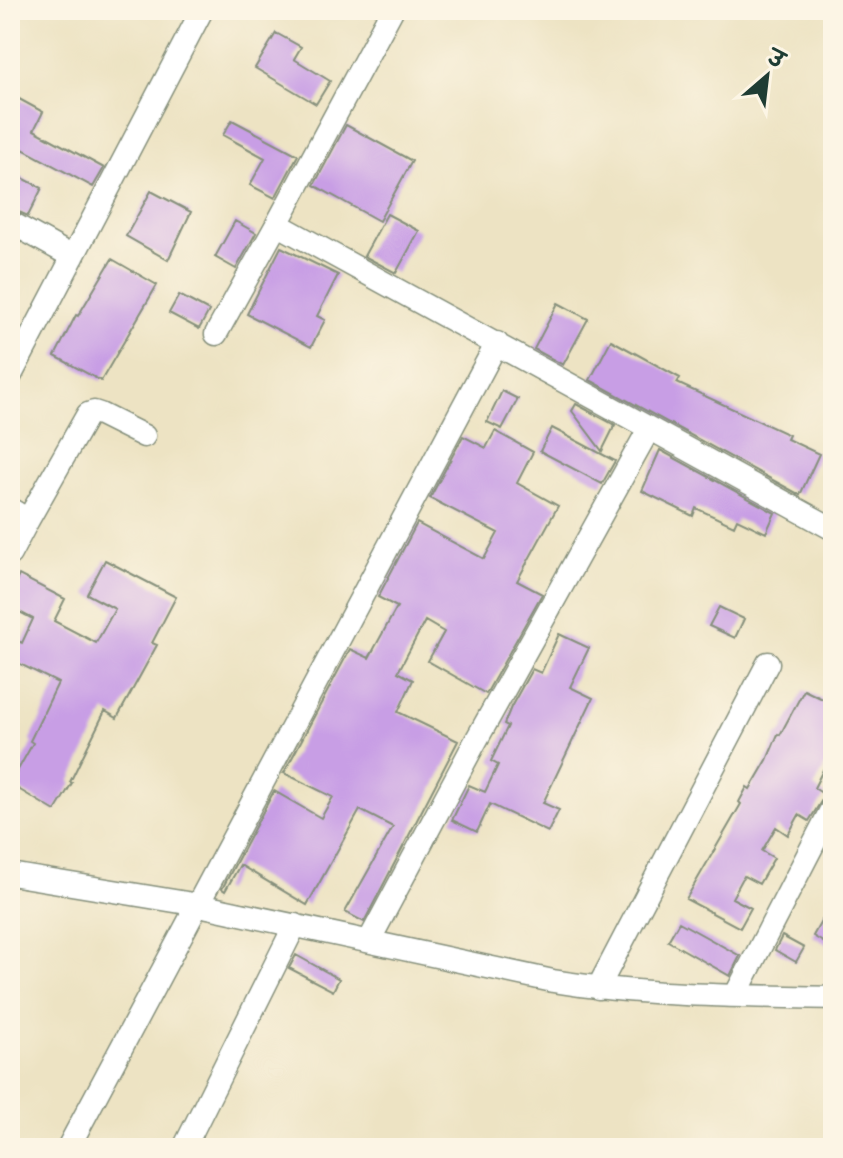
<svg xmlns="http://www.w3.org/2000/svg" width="843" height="1158" viewBox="0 0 843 1158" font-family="Mynerve,'Playpen Sans Deva',sans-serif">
<rect width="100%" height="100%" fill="#fcf5e5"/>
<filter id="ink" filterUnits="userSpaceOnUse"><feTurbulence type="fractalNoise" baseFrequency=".0125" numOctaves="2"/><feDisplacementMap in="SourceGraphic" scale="16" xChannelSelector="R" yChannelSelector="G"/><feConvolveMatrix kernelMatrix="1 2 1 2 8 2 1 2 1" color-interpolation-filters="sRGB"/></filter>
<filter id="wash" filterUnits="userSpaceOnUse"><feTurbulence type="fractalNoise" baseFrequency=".006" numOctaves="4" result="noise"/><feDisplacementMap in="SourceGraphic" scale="32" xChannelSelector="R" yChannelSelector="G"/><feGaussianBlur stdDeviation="1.8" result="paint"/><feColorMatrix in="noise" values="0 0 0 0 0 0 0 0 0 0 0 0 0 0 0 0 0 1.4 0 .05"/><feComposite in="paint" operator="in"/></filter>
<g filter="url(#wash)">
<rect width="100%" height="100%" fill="#ede3c3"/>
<g id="blocks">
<path fill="#c89ee5" d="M276 33 301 47 294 59 330 81 316 104 255 68Z
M10 94 43 112 34 130 104 168 93 187 23 149 11 172 42 188 28 216 10 208Z
M232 120 298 155 275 198 250 185 265 158 223 135Z
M346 125 412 161 379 221 314 185Z
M151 191 191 212 168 260 126 236Z
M387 214 419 231 396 273 364 256Z
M235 221 256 233 236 269 215 257Z
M281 247 338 275 317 316 325 320 311 347 247 314Z
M112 259 157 285 101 381 55 356 76 315 78 316Z
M179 295 209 311 199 329 169 313Z
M558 303 588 319 563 365 534 349Z
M611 340 680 378 677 383 789 435 787 439 819 454 800 495 590 380Z
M502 391 518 399 502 429 487 422Z
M576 404 615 425 602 451 572 411Z
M552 428 615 461 602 484 540 451Z
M495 431 533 452 517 483 558 506 517 581 542 594 486 694 428 661 444 632 425 621 398 672 413 680 398 712 458 741 364 922 345 912 393 827 360 810 307 905 240 865 225 891 222 889 274 791 321 818 333 797 284 773 350 649 369 658 397 607 378 597 417 523 484 559 498 533 430 498 463 436 486 448Z
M660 450 775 513 766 533 737 519 734 526 696 508 693 516 642 491Z
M105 560 176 597 152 643 157 645 117 718 105 711 70 782 72 783 55 811 10 784 33 743 30 741 58 683 10 659V637L22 643 33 619 10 607V594L19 575 65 599 54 621 96 643 115 609 87 594Z
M719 607 744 619 735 638 709 626Z
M559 634 589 648 570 687 593 698 543 803 559 810 548 832 490 804 477 832 452 820 469 785 485 792 498 765 491 761 508 726 504 724 511 707 532 669 541 673Z
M804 690 833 704V750L814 788 825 795 809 821 799 815 788 835 776 827 762 851 774 858 759 884 744 876 732 898 751 908 740 928 686 899 741 804 739 802 747 787 750 789 767 760 778 734 780 735Z
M833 900V948L813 936Z
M679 922 740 956 730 976 668 941Z
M782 936 804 948 796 962 775 950Z
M296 955 339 979 333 991 289 968Z"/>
</g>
</g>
<g filter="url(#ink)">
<use href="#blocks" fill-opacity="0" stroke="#86907c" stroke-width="2"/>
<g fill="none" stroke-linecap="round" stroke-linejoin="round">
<g stroke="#86907c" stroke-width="25">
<path id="minor" d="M392 10 277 224 833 529
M10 222 73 257
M216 334 277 224
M10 377 202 10
M10 509 28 520 10 554
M28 520 88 414 94 412 100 414 144 436
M10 874 199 905 553 981C645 996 739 996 833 998
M369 941 473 746 649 429
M598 988 768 663
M735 996 833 806
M68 1148 497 343
M184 1148 295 925"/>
</g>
<use href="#minor" stroke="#fff" stroke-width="22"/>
</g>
</g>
<rect width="843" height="1158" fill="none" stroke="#fcf5e5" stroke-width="40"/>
<g transform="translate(767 76) rotate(28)" stroke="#fcf5e5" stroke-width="6" paint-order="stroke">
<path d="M0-6L14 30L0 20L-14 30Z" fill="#1f3d34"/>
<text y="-12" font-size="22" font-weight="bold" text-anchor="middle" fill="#1f3d34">उ</text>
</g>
</svg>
